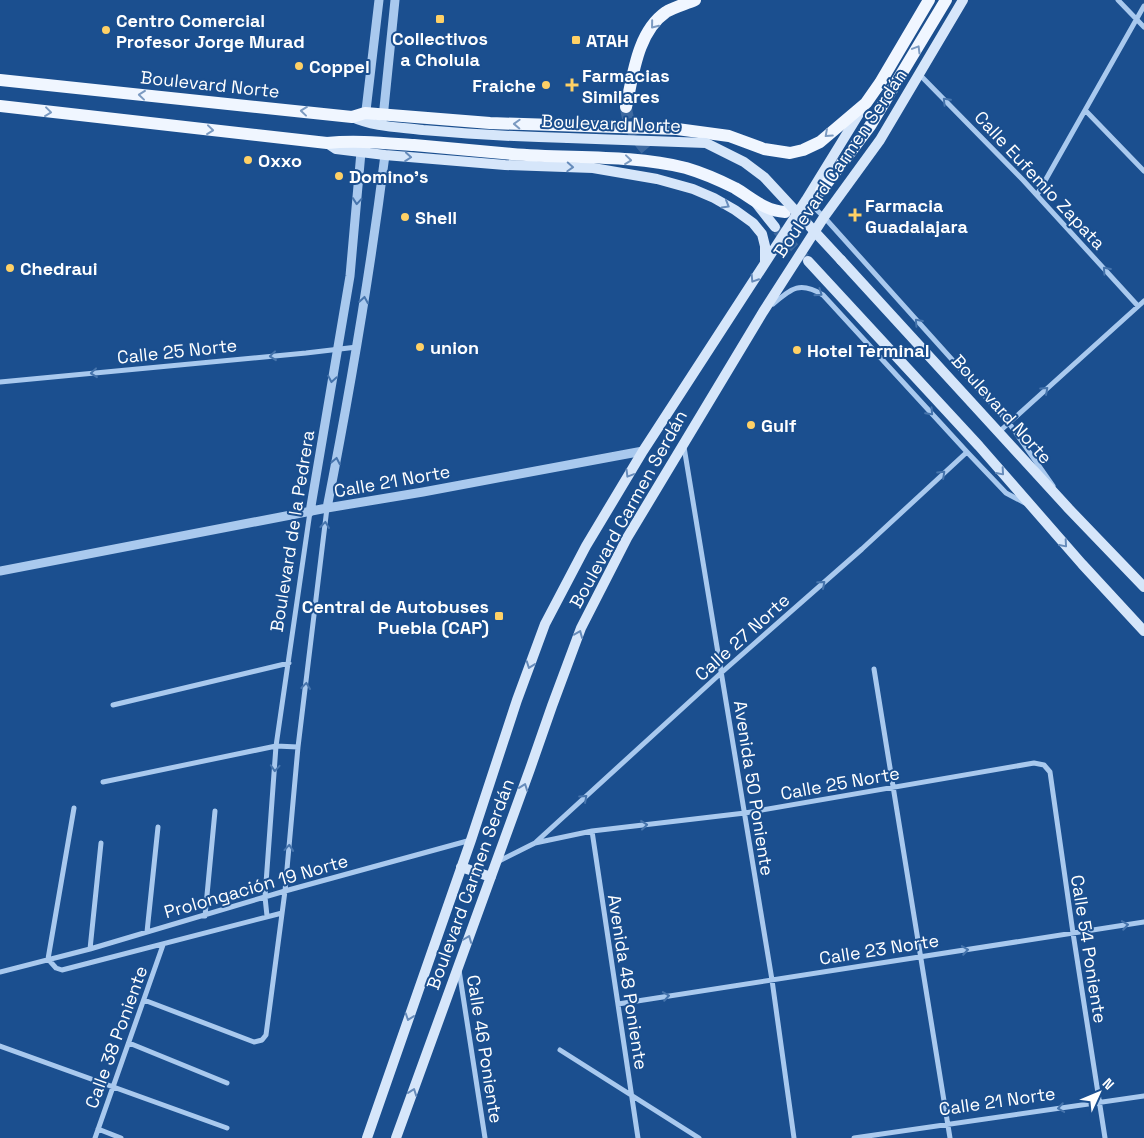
<svg xmlns="http://www.w3.org/2000/svg" width="1144" height="1138" viewBox="0 0 1144 1138" font-family="'Space Grotesk',sans-serif">
<rect width="100%" height="100%" fill="#1b4f8f"/>
<g fill="none" stroke-linecap="round" stroke-linejoin="round">
<path stroke="#3d69a0" stroke-width="10" stroke-dasharray="10 5" stroke-linecap="butt" d="M777 230 808 261"/>
<path stroke="#3d69a0" stroke-width="12" stroke-dasharray="12 6" stroke-linecap="butt" d="M626 107C628 127 637 140 650 154"/>
<path stroke="#a9c9ee" stroke-width="5" d="M1118 0 1144 27
M920 75 1023 180 1138 306
M1085 110 1144 171
M1037 195 1144 6
M806 200 824 217 1009 423 1053 486
M773 304C792 288 800 281 823 295L967 452 1006 493 1025 503
M0 382 306 353 357 347
M1000 431 1144 301
M684 447 772 980 794 1138
M874 669 950 1138
M113 705 289 663
M103 782 276 746 298 747
M592 831 638 1138
M536 842 721 673 862 549 967 452
M497 862 535 843 592 831 745 813 1034 763 1044 765 1050 772 1073 933 1105 1138
M205 916 215 811
M267 916 265 897 276 746 310 512
M147 932 158 827
M90 949 101 843
M48 959 56 968 62 970 282 913
M48 959 74 808
M459 970 485 1138
M0 972 90 949 285 891 471 840
M144 1000 254 1042 262 1040 266 1035 285 891 298 747 327 508
M618 1004 1144 922
M129 1043 227 1083
M0 1046 227 1128
M560 1050 699 1138
M98 1129 121 1138
M95 1138 163 945
M854 1138 1144 1096"/>
<path stroke="#a9c9ee" stroke-width="9" d="M383 118 395 0
M365 119 379 0
M327 508C350 391 370 274 385 155
M310 512 350 276 361 152
M0 571 327 508 423 492 643 451"/>
<path stroke="#d6e6fa" stroke-width="10" d="M352 117C374 127 399 127 423 130 471 134 519 137 568 138
M327 143 336 149 385 155 505 165 593 168 657 179 693 189 714 198 735 210 753 223 762 234 765 246V262
M756 203 775 227
M841 260 1069 509 1144 587
M808 261 979 446 1082 564 1144 631
M461 867 491 877
M367 1138 471 840 517 700 545 624 586 546 643 451 806 200 862 109
M396 1138 530 769 552 706 581 628 627 538 763 312 824 217 880 140 963 0"/>
<path stroke="#f0f6ff" stroke-width="12" d="M0 80 352 117 365 113 490 123 677 129 729 136 764 149 790 153 803 150 820 142 866 103 880 83 929 0
M0 106 327 143C355 140 385 143 414 145 446 148 479 151 512 154 570 159 629 154 686 168 703 173 719 180 735 188 752 198 765 211 785 212
M626 107C633 76 637 32 666 12 674 7 686 4 695 0
M821 191 870 126 946 0"/>
<path stroke="#d6e6fa" stroke-width="10" d="M568 138 706 143 744 162 764 177 841 260"/>
</g>
<defs><path id="oneway-chevron" d="M-2-3.5L2.5 0L-2 3.5" fill="none" stroke-width="1.6" stroke-linecap="round" stroke-linejoin="round" transform="scale(1.25)"/></defs>
<g stroke="#7b9ac1">
<use href="#oneway-chevron" transform="translate(654 25) rotate(129)"/>
<use href="#oneway-chevron" transform="translate(917 49) rotate(-59)"/>
<use href="#oneway-chevron" transform="translate(142 95) rotate(-174)"/>
<use href="#oneway-chevron" transform="translate(304 111) rotate(-174)"/>
<use href="#oneway-chevron" transform="translate(48 112) rotate(7)"/>
<use href="#oneway-chevron" transform="translate(517 124) rotate(-178)"/>
<use href="#oneway-chevron" transform="translate(210 130) rotate(6)"/>
<use href="#oneway-chevron" transform="translate(828 134) rotate(138)"/>
<use href="#oneway-chevron" transform="translate(628 160) rotate(6)"/>
</g>
<g stroke="#4674ac">
<use href="#oneway-chevron" transform="translate(946 101) rotate(-134)"/>
<use href="#oneway-chevron" transform="translate(357 201) rotate(95)"/>
<use href="#oneway-chevron" transform="translate(1106 270) rotate(-132)"/>
<use href="#oneway-chevron" transform="translate(819 293) rotate(35)"/>
<use href="#oneway-chevron" transform="translate(364 300) rotate(-81)"/>
<use href="#oneway-chevron" transform="translate(918 322) rotate(-132)"/>
<use href="#oneway-chevron" transform="translate(273 356) rotate(174)"/>
<use href="#oneway-chevron" transform="translate(94 373) rotate(174)"/>
<use href="#oneway-chevron" transform="translate(332 379) rotate(100)"/>
<use href="#oneway-chevron" transform="translate(1045 390) rotate(-42)"/>
<use href="#oneway-chevron" transform="translate(930 412) rotate(47)"/>
<use href="#oneway-chevron" transform="translate(336 461) rotate(-79)"/>
<use href="#oneway-chevron" transform="translate(942 474) rotate(-43)"/>
<use href="#oneway-chevron" transform="translate(325 525) rotate(-83)"/>
<use href="#oneway-chevron" transform="translate(822 584) rotate(-41)"/>
<use href="#oneway-chevron" transform="translate(306 686) rotate(-83)"/>
<use href="#oneway-chevron" transform="translate(275 768) rotate(94)"/>
<use href="#oneway-chevron" transform="translate(584 798) rotate(-42)"/>
<use href="#oneway-chevron" transform="translate(644 825) rotate(-6)"/>
<use href="#oneway-chevron" transform="translate(289 848) rotate(-85)"/>
<use href="#oneway-chevron" transform="translate(1125 925) rotate(-9)"/>
<use href="#oneway-chevron" transform="translate(965 950) rotate(-9)"/>
<use href="#oneway-chevron" transform="translate(666 996) rotate(-9)"/>
<use href="#oneway-chevron" transform="translate(1061 1108) rotate(171)"/>
</g>
<g stroke="#668bba">
<use href="#oneway-chevron" transform="translate(408 157) rotate(5)"/>
<use href="#oneway-chevron" transform="translate(570 167) rotate(3)"/>
<use href="#oneway-chevron" transform="translate(726 205) rotate(30)"/>
<use href="#oneway-chevron" transform="translate(754 279) rotate(123)"/>
<use href="#oneway-chevron" transform="translate(1001 472) rotate(49)"/>
<use href="#oneway-chevron" transform="translate(629 474) rotate(121)"/>
<use href="#oneway-chevron" transform="translate(1064 544) rotate(49)"/>
<use href="#oneway-chevron" transform="translate(579 634) rotate(-68)"/>
<use href="#oneway-chevron" transform="translate(530 665) rotate(110)"/>
<use href="#oneway-chevron" transform="translate(524 787) rotate(-70)"/>
<use href="#oneway-chevron" transform="translate(468 939) rotate(-69)"/>
<use href="#oneway-chevron" transform="translate(409 1017) rotate(109)"/>
<use href="#oneway-chevron" transform="translate(413 1092) rotate(-70)"/>
</g>
<g fill="#ffd166" stroke="#1b4f8f" stroke-width="2">
<rect x="435" y="14" width="10" height="10" rx="2.5"/>
<circle cx="106" cy="30" r="5"/>
<rect x="571" y="35" width="10" height="10" rx="2.5"/>
<circle cx="299" cy="66" r="5"/>
<circle cx="546" cy="85" r="5"/>
<path d="M569.5 77.5h5v5h5v5h-5v5h-5v-5h-5v-5h5z"/>
<circle cx="248" cy="160" r="5"/>
<circle cx="339" cy="176" r="5"/>
<path d="M852.5 207.5h5v5h5v5h-5v5h-5v-5h-5v-5h5z"/>
<circle cx="405" cy="217" r="5"/>
<circle cx="10" cy="268" r="5"/>
<circle cx="420" cy="347" r="5"/>
<circle cx="797" cy="350" r="5"/>
<circle cx="751" cy="425" r="5"/>
<rect x="494" y="611" width="10" height="10" rx="2.5"/>
</g>
<g text-anchor="middle" dominant-baseline="central" stroke-width="4" stroke-linejoin="round" paint-order="stroke">
<g font-size="18" font-weight="bold" fill="#fff" stroke="#1b4f8f" text-anchor="start">
<text x="116" y="20">Centro Comercial<tspan x="116" dy="21">Profesor Jorge Murad</tspan></text>
<text x="440" y="38" text-anchor="middle">Collectivos<tspan x="440" dy="21">a Cholula</tspan></text>
<text x="586" y="40">ATAH</text>
<text x="309" y="66">Coppel</text>
<text x="582" y="75">Farmacias<tspan x="582" dy="21">Similares</tspan></text>
<text x="536" y="85" text-anchor="end">Fraiche</text>
<text x="258" y="160">Oxxo</text>
<text x="349" y="176">Domino's</text>
<text x="865" y="205">Farmacia<tspan x="865" dy="21">Guadalajara</tspan></text>
<text x="415" y="217">Shell</text>
<text x="20" y="268">Chedraui</text>
<text x="430" y="347">union</text>
<text x="807" y="350">Hotel Terminal</text>
<text x="761" y="425">Gulf</text>
<text x="489" y="606" text-anchor="end">Central de Autobuses<tspan x="489" dy="21">Puebla (CAP)</tspan></text>
</g>
<g font-size="18" fill="#fff" stroke="#1b4f8f">
<text transform="translate(210 84) rotate(6)">Boulevard Norte</text>
<text transform="translate(611 123) rotate(2)">Boulevard Norte</text>
<text transform="translate(840 163) rotate(-56)">Boulevard Carmen Serdán</text>
<text transform="translate(1040 180) rotate(47)">Calle Eufemio Zapata</text>
<text transform="translate(177 351) rotate(-6)">Calle 25 Norte</text>
<text transform="translate(1002 409) rotate(48)">Boulevard Norte</text>
<text transform="translate(392 481) rotate(-10)">Calle 21 Norte</text>
<text transform="translate(628 509) rotate(-61)">Boulevard Carmen Serdán</text>
<text transform="translate(292 531) rotate(-81)">Boulevard de la Pedrera</text>
<text transform="translate(742 637) rotate(-42)">Calle 27 Norte</text>
<text transform="translate(840 783) rotate(-10)">Calle 25 Norte</text>
<text transform="translate(754 788) rotate(81)">Avenida 50 Poniente</text>
<text transform="translate(470 884) rotate(-70)">Boulevard Carmen Serdán</text>
<text transform="translate(256 886) rotate(-16)">Prolongación 19 Norte</text>
<text transform="translate(879 949) rotate(-9)">Calle 23 Norte</text>
<text transform="translate(1089 949) rotate(81)">Calle 54 Poniente</text>
<text transform="translate(628 982) rotate(81)">Avenida 48 Poniente</text>
<text transform="translate(116 1037) rotate(-70)">Calle 38 Poniente</text>
<text transform="translate(485 1049) rotate(81)">Calle 46 Poniente</text>
<text transform="translate(997 1101) rotate(-8)">Calle 21 Norte</text>
</g>
</g>
<g transform="translate(1099 1093) rotate(46)" stroke="#1b4f8f" stroke-width="4" paint-order="stroke">
<path d="M0-4L9 19L0 12L-9 19Z" fill="#ffffff"/>
<text y="-8" font-size="14" font-weight="bold" text-anchor="middle" fill="#ffffff">N</text>
</g>
</svg>
